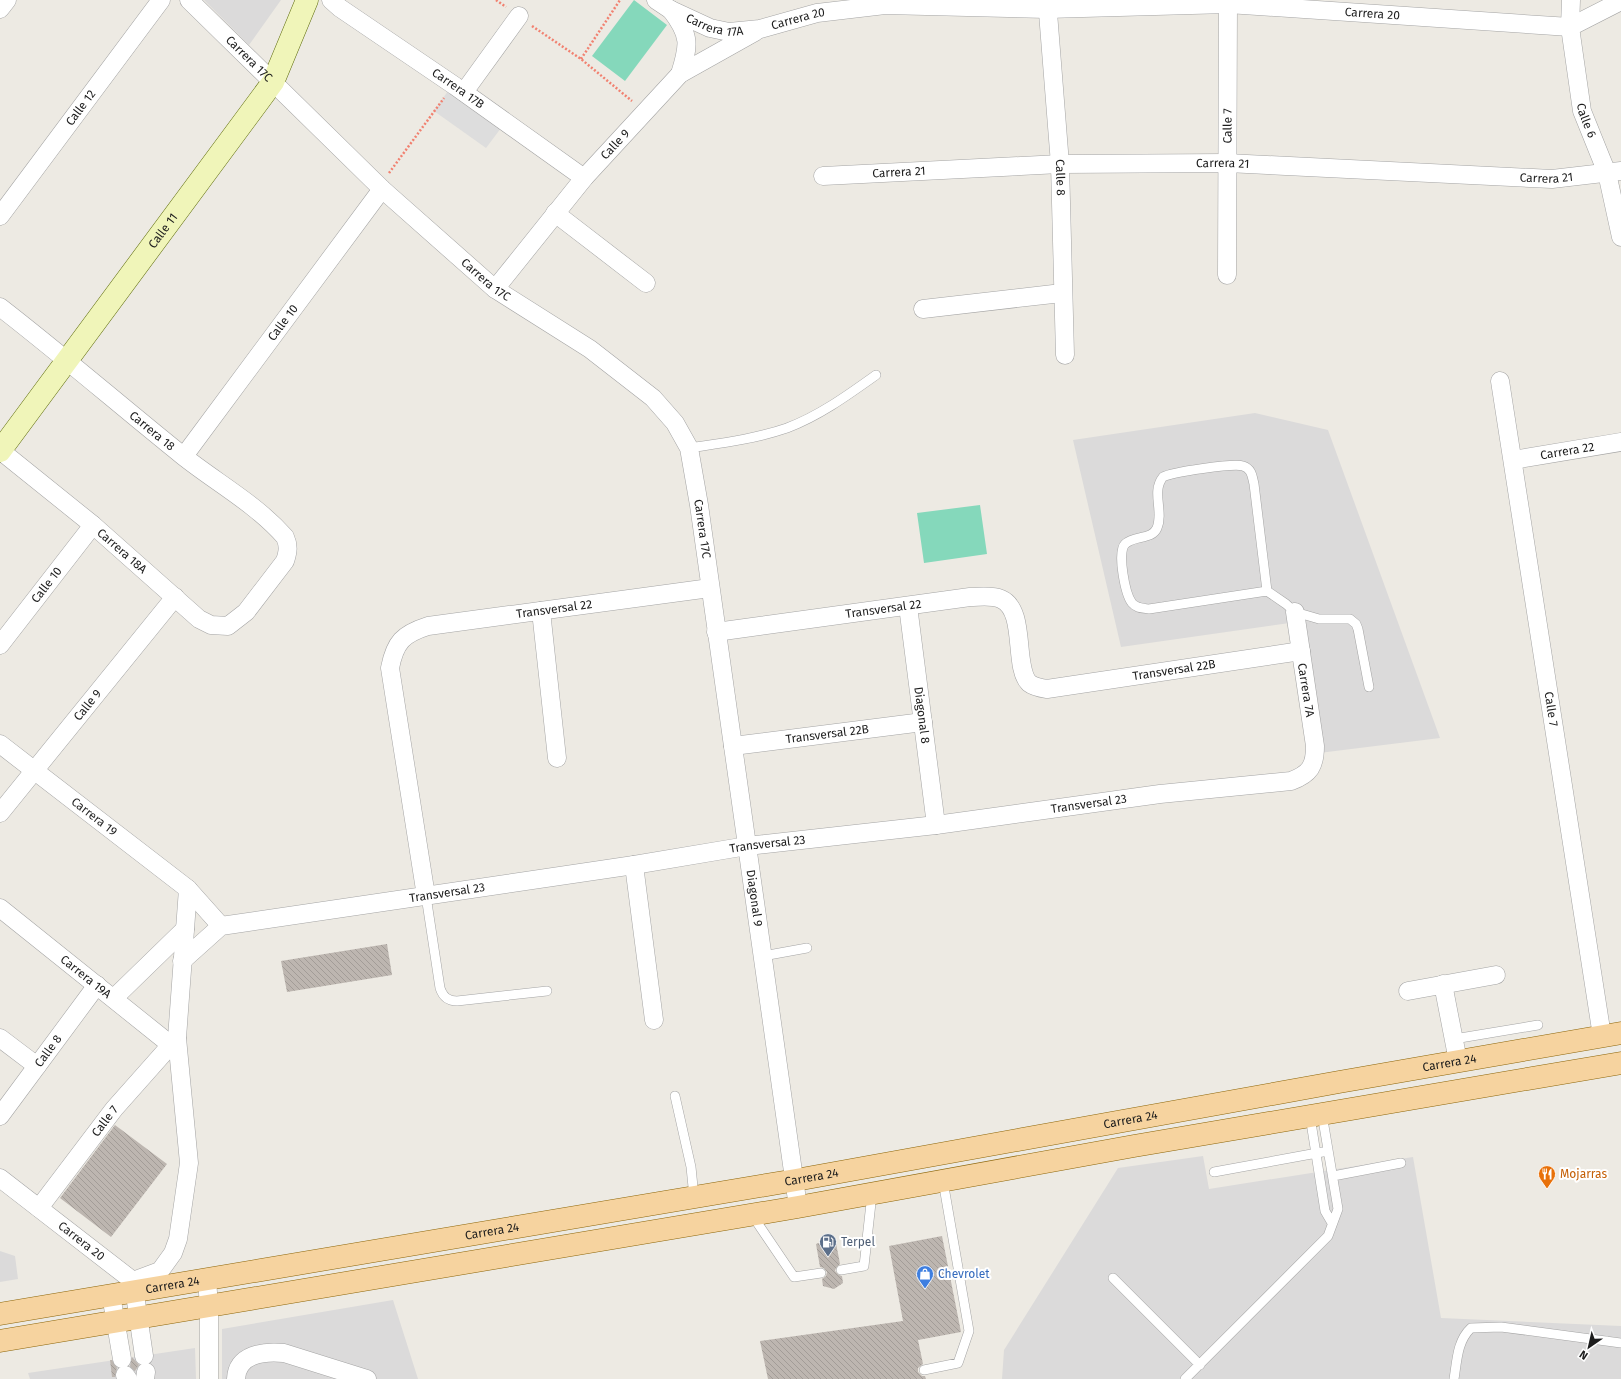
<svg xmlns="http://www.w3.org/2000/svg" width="1621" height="1379" viewBox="0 0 1621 1379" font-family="'Fira Sans',sans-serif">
<defs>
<pattern id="building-back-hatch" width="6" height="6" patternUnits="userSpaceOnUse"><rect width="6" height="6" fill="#bdb6b0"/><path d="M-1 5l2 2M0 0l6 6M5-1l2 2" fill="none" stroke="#a29c97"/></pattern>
</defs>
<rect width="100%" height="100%" fill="#edeae3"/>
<path fill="#dbdada" d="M204 0H281L249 45Z
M1255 413 1328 430 1440 738 1319 753 1304 621 1121 647 1073 440Z
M1203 1156 1209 1189 1413 1157 1441 1318 1621 1326V1379H1002L1004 1350 1118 1168Z
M0 1251 15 1256 18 1279 0 1282Z
M393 1300 418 1379H222V1329Z
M195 1348 196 1379H30L28 1373Z"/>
<path fill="#85d8bb" d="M634 0 667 25 625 81 592 56Z
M980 505 987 554 924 563 917 513Z"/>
<path fill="#ddd" d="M448 91 501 128 486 148 434 111Z"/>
<path fill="url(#building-back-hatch)" d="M387 944 392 975 287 992 281 961Z
M115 1125 167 1164 111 1237 60 1198Z
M942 1236 961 1332 918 1340 923 1364 918 1368V1372L922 1376H925L926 1379H768L760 1341 903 1321 889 1246Z
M824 1241H831L836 1243 840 1264 836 1268 835 1271 839 1275 842 1276 843 1283 834 1289 823 1286 822 1279 826 1276 827 1272 824 1268 820 1267 816 1244Z
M132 1357 139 1365 135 1371 130 1366Z
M110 1360H112L117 1368 115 1377H112Z"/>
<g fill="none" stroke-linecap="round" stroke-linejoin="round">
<g stroke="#a4a4a4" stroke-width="10">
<path id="lane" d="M689 448C722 443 755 439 787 428 819 416 848 395 876 375
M1267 591 1149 609C1142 608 1136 608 1132 603 1125 594 1117 552 1125 544 1134 535 1152 540 1157 528 1164 511 1151 492 1163 477 1172 472 1234 463 1243 466 1252 469 1252 476 1254 484L1267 591 1286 604 1295 612 1319 619H1350L1356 624 1358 629 1369 687
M426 896 440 988C443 997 448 1001 457 1001L547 991
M763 956 807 948
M1454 1039 1538 1025
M675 1096 691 1167 694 1197
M1310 1116 1325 1211 1332 1223
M1214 1172 1328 1151
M1333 1176 1401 1163
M752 1215 794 1277 821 1273
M841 1270 864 1266 872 1194
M1113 1278 1200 1365
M924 1370 958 1363 969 1331 943 1181
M1185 1379 1328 1236 1338 1209 1322 1114
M1454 1379C1457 1361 1457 1341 1471 1328L1501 1327 1621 1343"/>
</g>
<g stroke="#a4a4a4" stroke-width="19">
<g id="street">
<path id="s1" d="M189 0 382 189 495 289 590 349 653 398 675 423 689 448 699 505 798 1207"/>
<path id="s2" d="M331 0 340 8 455 86 584 178"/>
<path id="s3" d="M656 0 671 10 710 28 729 32 760 29 817 13 885 5 1047 9 1228 4 1570 27 1621 1"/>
<path id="s4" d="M1047 0 1060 164 1065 355"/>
<path id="s5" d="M1571 0 1570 27 1582 111 1607 173 1621 237"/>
<path d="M0 9 7 0"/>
<path d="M671 10C691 36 689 45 680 74"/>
<path d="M464 92 519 16"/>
<path id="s6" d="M823 176 1060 164 1227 163 1552 179 1621 171"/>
<path d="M555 213 646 283"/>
<path id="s7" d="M0 216 161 0"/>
<path id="s8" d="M1227 275 1228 0"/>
<path id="s9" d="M495 289 584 178 680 74 755 32"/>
<path id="s10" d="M0 307C62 355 122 407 183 456 217 483 256 504 285 537 289 546 288 552 285 561L246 612 228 626 211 625 199 619 93 525 1 451"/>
<path d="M923 309 1062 293"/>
<path id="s11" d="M1500 381 1602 1036"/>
<path id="s12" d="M184 456 382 189"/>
<path id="s13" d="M1513 460 1621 442"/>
<path id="s14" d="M908 606 936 825"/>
<path d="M541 611 557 758"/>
<path id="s15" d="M716 632 970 597C980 597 992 595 1001 599 1027 610 1013 667 1029 683 1034 687 1040 688 1047 689L1301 651"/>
<path id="s16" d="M0 645 93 525"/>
<path id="s17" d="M0 744 188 889 221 926"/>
<path id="s18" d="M733 746 923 722"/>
<path id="s19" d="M0 813 175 597"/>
<path d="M634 865 654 1020"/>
<path id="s20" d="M426 896 390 668C395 642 403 634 428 626L710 588"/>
<path id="s21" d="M0 908 171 1045"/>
<path id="s22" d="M182 961 221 926 634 865 747 846 936 825 1160 794 1291 781C1310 774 1315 766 1315 746L1295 612"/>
<path d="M1443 984 1458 1061"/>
<path d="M1408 991 1496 975"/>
<path d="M114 998 185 929"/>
<path d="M0 1038 37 1066"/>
<path id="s23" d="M0 1116 97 985"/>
<path id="s24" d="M0 1178 133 1281 144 1356"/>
<path id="s25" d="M39 1208 114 1109 177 1038"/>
<path d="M207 1279 209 1307V1379"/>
<path d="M133 1281 160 1271 173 1253 178 1239 189 1163 177 1038 188 889"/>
<path d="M111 1295 122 1359"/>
<path d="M125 1375 128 1379"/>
<path d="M145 1379 146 1372"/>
<path d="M236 1379C237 1354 264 1351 284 1353L367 1379"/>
</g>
</g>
<g stroke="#5e6c0b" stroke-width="23">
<g id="secondary">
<path id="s26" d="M0 451 273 82 307 0"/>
</g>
</g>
<g stroke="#8c6509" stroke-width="23">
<g id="primary">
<path id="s27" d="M0 1314 796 1180 1339 1082 1621 1033"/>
<path d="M0 1341 798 1207 1134 1146 1621 1063"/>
</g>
</g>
<path stroke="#f18170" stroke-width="2.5" stroke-dasharray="2 2" stroke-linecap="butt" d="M496 0 506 7
M532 26 581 59 632 101
M581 59 620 0
M389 173 444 98"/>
<use href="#lane" stroke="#fff" stroke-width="9"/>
<use href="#street" stroke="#fff" stroke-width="18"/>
<use href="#secondary" stroke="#f0f5b9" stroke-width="22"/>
<use href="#primary" stroke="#f6d39f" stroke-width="22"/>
</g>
<defs>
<g id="restaurant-pin" transform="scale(0.9)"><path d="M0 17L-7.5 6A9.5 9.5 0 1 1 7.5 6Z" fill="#e8710a" stroke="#fff"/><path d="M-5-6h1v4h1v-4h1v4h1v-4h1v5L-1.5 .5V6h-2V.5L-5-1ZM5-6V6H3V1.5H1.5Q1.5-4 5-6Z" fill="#fff"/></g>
<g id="fuel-pin" transform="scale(0.9)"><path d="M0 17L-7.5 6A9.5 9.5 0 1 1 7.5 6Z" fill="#5c6f8a" stroke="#fff"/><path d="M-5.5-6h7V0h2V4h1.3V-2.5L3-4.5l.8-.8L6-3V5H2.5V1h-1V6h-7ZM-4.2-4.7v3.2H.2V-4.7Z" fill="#fff"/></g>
<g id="shop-pin" transform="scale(0.9)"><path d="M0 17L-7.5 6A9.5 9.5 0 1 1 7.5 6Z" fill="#3f7fe0" stroke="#fff"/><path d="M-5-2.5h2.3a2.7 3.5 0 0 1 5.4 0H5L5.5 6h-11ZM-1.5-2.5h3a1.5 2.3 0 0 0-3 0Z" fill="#fff"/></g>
</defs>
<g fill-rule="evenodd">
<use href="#restaurant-pin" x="1547" y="1174"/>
<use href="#fuel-pin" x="828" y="1242"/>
<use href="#shop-pin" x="925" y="1274"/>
</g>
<g text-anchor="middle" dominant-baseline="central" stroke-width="4" stroke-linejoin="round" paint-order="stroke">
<g font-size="12" fill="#1d1d1d" stroke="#fff">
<text stroke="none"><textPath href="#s3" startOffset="727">Carrera 20</textPath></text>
<text stroke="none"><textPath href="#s3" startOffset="151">Carrera 20</textPath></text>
<text stroke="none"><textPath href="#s3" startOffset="65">Carrera 17A</textPath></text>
<text stroke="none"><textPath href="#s1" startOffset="84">Carrera 17C</textPath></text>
<text stroke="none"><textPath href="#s2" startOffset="155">Carrera 17B</textPath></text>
<text stroke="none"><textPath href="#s7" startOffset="135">Calle 12</textPath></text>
<text stroke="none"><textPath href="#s5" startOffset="122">Calle 6</textPath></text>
<text stroke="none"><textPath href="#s8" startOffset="149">Calle 7</textPath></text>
<text stroke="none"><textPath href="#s9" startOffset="188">Calle 9</textPath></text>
<text stroke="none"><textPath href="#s6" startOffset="400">Carrera 21</textPath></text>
<text stroke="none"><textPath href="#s6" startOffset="76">Carrera 21</textPath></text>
<text stroke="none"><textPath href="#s4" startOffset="178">Calle 8</textPath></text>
<text stroke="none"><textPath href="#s6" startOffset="724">Carrera 21</textPath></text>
<text stroke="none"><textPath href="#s26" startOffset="274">Calle 11</textPath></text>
<text stroke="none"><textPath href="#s1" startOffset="408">Carrera 17C</textPath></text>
<text stroke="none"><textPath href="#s12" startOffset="166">Calle 10</textPath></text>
<text stroke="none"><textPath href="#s10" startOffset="196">Carrera 18</textPath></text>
<text stroke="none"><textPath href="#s13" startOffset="55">Carrera 22</textPath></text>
<text stroke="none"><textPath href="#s1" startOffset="757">Carrera 17C</textPath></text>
<text transform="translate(122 551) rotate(41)">Carrera 18A</text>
<text stroke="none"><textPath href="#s16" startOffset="76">Calle 10</textPath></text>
<text stroke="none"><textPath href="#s20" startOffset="419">Transversal 22</textPath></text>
<text stroke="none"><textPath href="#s15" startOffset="169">Transversal 22</textPath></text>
<text stroke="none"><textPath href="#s15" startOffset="527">Transversal 22B</textPath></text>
<text transform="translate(1306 690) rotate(81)">Carrera 7A</text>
<text stroke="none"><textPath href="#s19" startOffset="139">Calle 9</textPath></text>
<text stroke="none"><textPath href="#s11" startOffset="332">Calle 7</textPath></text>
<text stroke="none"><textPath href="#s14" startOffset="110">Diagonal 8</textPath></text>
<text stroke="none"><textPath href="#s18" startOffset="95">Transversal 22B</textPath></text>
<text stroke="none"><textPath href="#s22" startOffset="929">Transversal 23</textPath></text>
<text stroke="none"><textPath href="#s17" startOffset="119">Carrera 19</textPath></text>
<text stroke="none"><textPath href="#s22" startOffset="605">Transversal 23</textPath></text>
<text stroke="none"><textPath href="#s22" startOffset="281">Transversal 23</textPath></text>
<text stroke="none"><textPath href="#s1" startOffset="1130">Diagonal 9</textPath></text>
<text stroke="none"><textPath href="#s21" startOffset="110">Carrera 19A</textPath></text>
<text stroke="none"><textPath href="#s23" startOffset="81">Calle 8</textPath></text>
<text stroke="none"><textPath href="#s27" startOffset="1471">Carrera 24</textPath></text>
<text stroke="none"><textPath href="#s27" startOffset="1147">Carrera 24</textPath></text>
<text stroke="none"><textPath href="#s25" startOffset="109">Calle 7</textPath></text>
<text stroke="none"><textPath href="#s27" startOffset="823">Carrera 24</textPath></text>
<text stroke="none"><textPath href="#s27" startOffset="499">Carrera 24</textPath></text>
<text stroke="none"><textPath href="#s24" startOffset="103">Carrera 20</textPath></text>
<text stroke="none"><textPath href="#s27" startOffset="175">Carrera 24</textPath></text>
</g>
<g font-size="12" fill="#c56008" stroke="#fff" text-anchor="start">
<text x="1560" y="1174">Mojarras</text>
</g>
<g font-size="12" fill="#4e5e75" stroke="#fff" text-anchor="start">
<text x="841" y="1242">Terpel</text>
</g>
<g font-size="12" fill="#366cbe" stroke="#fff" text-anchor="start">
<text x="938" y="1274">Chevrolet</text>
</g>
</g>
<g transform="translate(1589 1347) rotate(214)" stroke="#ffffff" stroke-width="3" paint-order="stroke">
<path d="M0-3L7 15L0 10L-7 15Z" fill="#1d1d1d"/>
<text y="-6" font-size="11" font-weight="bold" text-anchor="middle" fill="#1d1d1d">N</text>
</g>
</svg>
